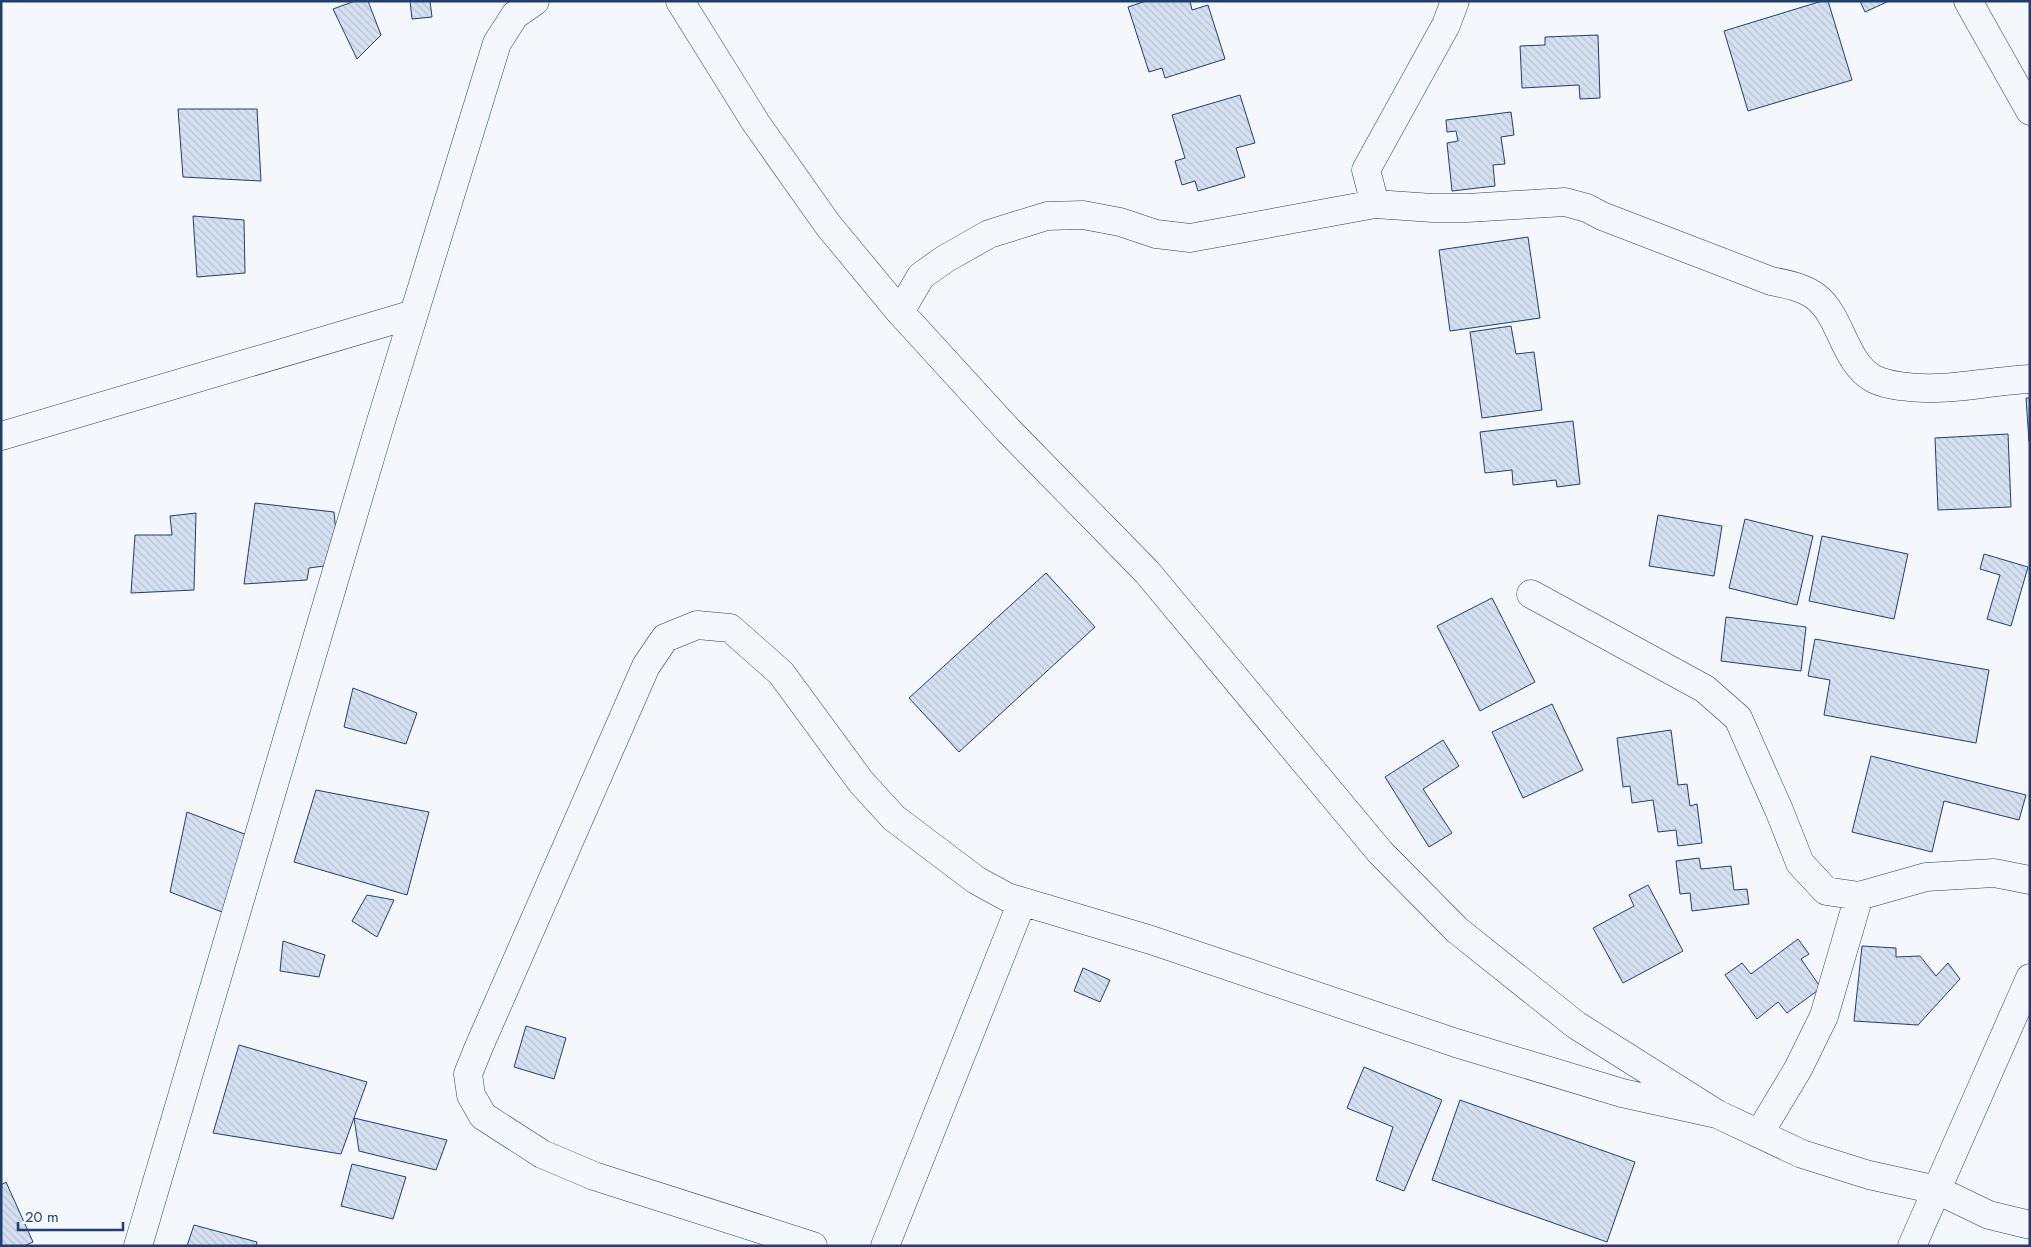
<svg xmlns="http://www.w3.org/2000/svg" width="2031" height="1247" viewBox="0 0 2031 1247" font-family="Jost,sans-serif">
<defs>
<pattern id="building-back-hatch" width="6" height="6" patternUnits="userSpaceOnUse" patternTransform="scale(1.25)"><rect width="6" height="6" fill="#d5e0f0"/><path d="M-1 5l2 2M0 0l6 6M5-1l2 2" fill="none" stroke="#b6c1d1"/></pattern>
</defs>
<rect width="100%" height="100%" fill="#f4f7fb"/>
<path fill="url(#building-back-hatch)" stroke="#1d3f73" d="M355 1H368L381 35 357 59 333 9Z
M410 1H430L432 17 412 19Z
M1146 1H1190L1192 10 1208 5 1225 59 1165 78 1162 68 1149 72 1128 7Z
M1822 1H1828L1852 80 1748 111 1724 31Z
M1860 1H1889L1865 12Z
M1598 35 1600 98 1580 99 1579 85 1522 88 1520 46 1545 45V37Z
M1240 95 1255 143 1236 148 1245 177 1198 191 1195 181 1182 185 1175 161 1185 158 1172 115Z
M178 109H257L261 181 183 177Z
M1511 112 1514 135 1501 137 1505 164 1493 165 1495 186 1452 191 1447 143 1458 141 1456 131 1447 132 1446 120Z
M193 216 244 220 245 273 197 277Z
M1528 237 1540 318 1450 331 1439 250Z
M1511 326 1516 354 1534 352 1542 410 1482 418 1470 332Z
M2026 398H2030L2029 441Z
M1573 421 1580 484 1557 487 1556 480 1513 485 1512 470 1485 473 1480 432Z
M2008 434 2011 507 1938 510 1935 438Z
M255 503 334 512 339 564 309 568 307 580 244 584Z
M196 513 194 590 131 593 135 535H172L170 516Z
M1658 515 1722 526 1714 576 1649 566Z
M1745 519 1813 536 1797 605 1729 588Z
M1822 536 1908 554 1894 619 1809 601Z
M1984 554 2028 567 2011 626 1987 619 2000 575 1980 569Z
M1046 573 1095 627 959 752 909 698Z
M1492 598 1535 682 1480 711 1437 626Z
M1726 617 1806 627 1801 671 1721 661Z
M1815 639 1989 670 1976 743 1824 715 1830 680 1808 676Z
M353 688 417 713 406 744 344 727Z
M1552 704 1583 770 1523 798 1492 732Z
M1671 730 1678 785 1687 784 1690 806 1697 804 1702 843 1678 846 1676 830 1658 832 1653 800 1632 803 1630 786 1623 787 1617 738Z
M1443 740 1459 766 1423 789 1452 833 1429 847 1385 777Z
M1871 756 2026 795 2019 820 1944 801 1932 852 1852 832Z
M316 790 429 812 407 895 294 862Z
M187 812 247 835 222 912 170 892Z
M1699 858 1701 869 1731 866 1734 890 1747 889 1749 904 1692 911 1690 893 1680 894 1676 861Z
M1648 885 1683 951 1623 983 1593 928 1634 906 1629 895Z
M367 895 394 900 377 937 352 921Z
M1798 939 1809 954 1801 959 1821 988 1787 1013 1778 1002 1757 1019 1725 975 1742 963 1751 974Z
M283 941 325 955 319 977 280 971Z
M1862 946 1896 948V957L1920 956 1936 976 1948 963 1960 979 1918 1025 1854 1021Z
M1083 968 1110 980 1100 1002 1074 991Z
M526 1026 566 1038 554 1079 514 1067Z
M239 1045 367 1082 341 1154 213 1133Z
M1364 1067 1442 1100 1404 1191 1376 1180 1393 1127 1347 1108Z
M1460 1100 1635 1162 1607 1242 1432 1180Z
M354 1118 447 1140 436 1170 359 1151Z
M352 1164 406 1177 393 1219 341 1206Z
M6 1182 33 1242 24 1246H1V1185Z
M194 1225 257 1242 256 1246H187Z"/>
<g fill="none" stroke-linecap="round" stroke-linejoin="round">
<g stroke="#1d3f73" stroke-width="29">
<path id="minor" d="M680 1 756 123 828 225 900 312 1008 430 1147 572 1380 852 1457 930 1576 1025 1717 1114 1802 1154 1869 1175 1937 1190 1989 1215 2030 1225
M1455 1 1446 25 1366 170 1375 204 1433 208H1467L1565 202 1587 208 1602 216 1771 281C1786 284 1802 287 1815 296 1842 316 1843 362 1874 379 1882 383 1892 385 1900 386 1944 393 1986 381 2030 379
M1968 1 2030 111
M900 312 921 276 945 259 989 234 1047 216 1083 215 1120 222 1156 234 1190 238 1375 204
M1 436 414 314
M1531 594 1705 689 1738 718 1779 810 1800 863 1826 891 1859 896 1926 877 1994 873 2030 880
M1759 1134 1798 1069 1824 1016 1859 896
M138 1246 378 431 497 43 515 15 535 1
M813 1246 594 1176 542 1154 483 1116 471 1095 468 1074 478 1049 646 666 665 638 697 625 730 628 781 673 861 782 894 818 976 880 1007 897 1151 940 1456 1043 1622 1093 1717 1114
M885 1246 1022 902"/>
</g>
<g stroke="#1d3f73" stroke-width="29">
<path id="major" d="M1912 1246 2030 978"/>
</g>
<use href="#minor" stroke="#f4f7fb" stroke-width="28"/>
<use href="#major" stroke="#f4f7fb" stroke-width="28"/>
</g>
<rect width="2031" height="1247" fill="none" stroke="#1d3f73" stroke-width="5"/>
<path d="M18 1222v8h105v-8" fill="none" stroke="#1d3f73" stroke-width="2.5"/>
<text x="25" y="1222" font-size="15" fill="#1d3f73" stroke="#f4f7fb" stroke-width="4" paint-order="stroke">20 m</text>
</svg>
